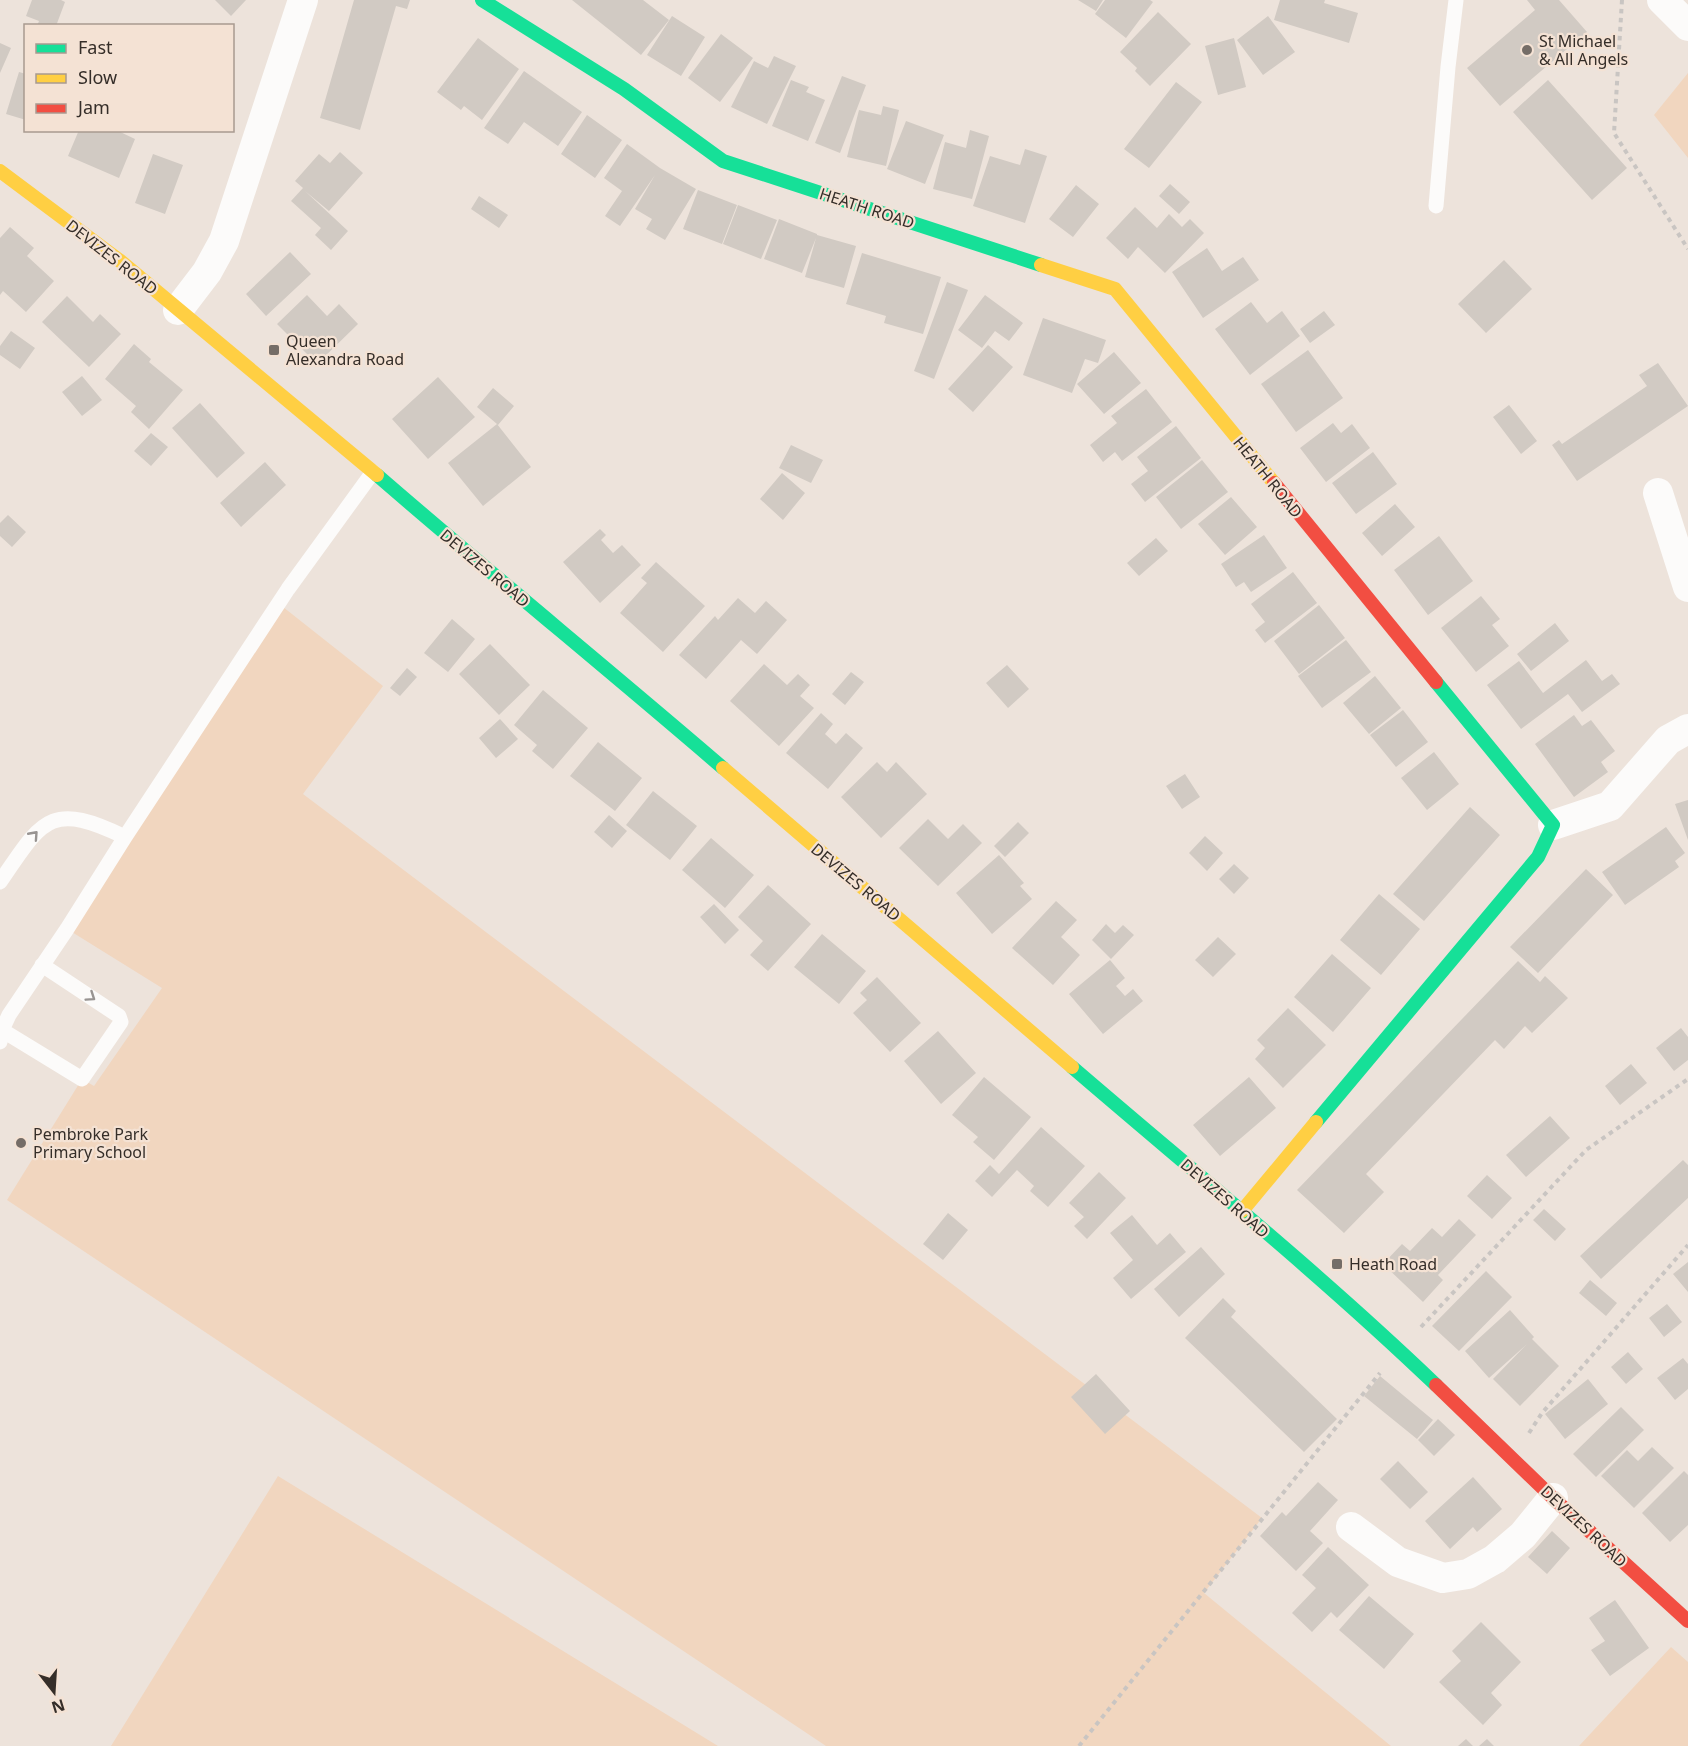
<svg xmlns="http://www.w3.org/2000/svg" width="1688" height="1746" viewBox="0 0 1688 1746" font-family="'Noto Sans',sans-serif">
<rect width="100%" height="100%" fill="#ede3db"/>
<path fill="#f1d6bf" d="M1688 73V158L1654 115Z
M278 603 383 686 303 794 1262 1518 1204 1593 1391 1746H826L7 1200 82 1079 94 1086 162 988 67 929Z
M278 1476 718 1746H111Z
M1671 1647 1688 1662V1746H1579Z"/>
<path fill="#d1cac3" d="M32 0H61L65 2 56 26H37L39 21 26 16Z
M215 0H246L231 16Z
M354 0H410L407 9 396 6 360 130 320 118Z
M572 0H643L669 20 641 55Z
M1078 0H1103L1096 11Z
M1105 0H1150L1153 2 1126 38 1095 14Z
M1280 0H1325L1324 3 1358 13 1349 43 1274 20Z
M1527 0H1559L1587 32 1500 106 1467 68 1535 10Z
M1158 12 1191 44 1150 86 1135 71 1137 68 1120 52Z
M672 16 705 37 681 76 647 55Z
M1268 16 1295 52 1263 75 1237 40Z
M721 34 753 58 720 102 688 78Z
M478 38 519 69 482 120 464 106 461 110 437 92Z
M1234 38 1246 87 1218 95 1205 46Z
M0 43 11 48 0 73Z
M774 56 796 66 767 124 731 107 754 61 768 68Z
M524 71 582 112 558 146 524 122 508 144 484 128Z
M19 72 26 74V120L6 114Z
M842 76 866 85 840 153 815 143Z
M791 80 809 87 806 92 825 100 808 141 772 126Z
M1548 80 1627 168 1592 200 1513 112Z
M1176 82 1202 102 1149 168 1124 149Z
M883 106 899 110 886 166 847 157 859 110 881 115Z
M587 115 622 140 595 178 561 154Z
M906 121 944 135 925 184 887 169Z
M79 130H116L135 139 119 178 68 156Z
M970 130 989 136 972 199 933 189 945 142 966 148Z
M627 144 660 168 696 189 665 240 646 229 652 219 635 209 655 175 620 226 605 216 622 191 604 178Z
M1025 149 1047 156 1025 223 973 206 990 156 1020 165Z
M340 152 363 173 329 211 305 191 348 231 331 250 315 235 321 228 291 201 303 188 295 181 319 154 330 163Z
M153 154 183 165 165 214 135 203Z
M1170 184 1190 202 1179 214 1159 196Z
M1076 185 1099 204 1073 237 1049 219Z
M698 190 737 205 722 244 683 229Z
M479 196 508 215 499 228 471 209Z
M738 205 777 220 761 259 723 244Z
M1135 207 1157 228 1169 214 1182 227 1190 219 1204 233 1165 273 1138 247 1128 259 1106 238Z
M779 219 817 234V235L856 246 844 288 805 277 816 238 802 273 764 259Z
M10 227 34 248 27 256 54 281 26 312 3 291 0 295V238Z
M1207 248 1222 271 1243 257 1259 280 1203 318 1172 272Z
M290 252 311 274 266 316 246 294Z
M862 253 941 277 923 334 884 323 886 316 846 304Z
M1504 260 1532 289 1486 333 1458 304Z
M947 282 968 290 934 379 914 371Z
M307 295 327 316 339 304 358 324 317 364 277 324Z
M985 295 1023 323 1009 341 995 331 982 348 958 330Z
M67 296 93 322 100 314 121 334 89 367 42 322Z
M1251 302 1267 323 1282 311 1300 336 1250 375 1215 329Z
M1324 311 1335 325 1310 343 1300 329Z
M1043 318 1106 340 1098 363 1085 359 1072 393 1023 375Z
M11 331 35 348 20 369 0 355V346Z
M134 344 151 359 149 362 183 390 149 429 131 412 136 406 105 379Z
M988 345 1013 367 973 412 948 389Z
M1308 350 1343 398 1296 432 1261 384Z
M1114 352 1141 383 1104 414 1077 384Z
M1658 363 1688 406 1577 481 1552 445 1559 440 1562 444 1647 386 1639 375Z
M82 376 102 400 82 416 62 392Z
M438 377 475 417 428 459 392 419Z
M493 388 514 406 498 425 497 424 531 467 483 506 448 463 497 424 477 407Z
M1146 389 1172 422 1122 461 1115 452 1103 462 1090 445 1117 423 1111 416Z
M200 403 245 453 217 478 172 428Z
M1509 405 1537 441 1521 454 1493 417Z
M1333 423 1341 433 1352 424 1370 448 1326 482 1300 448Z
M1176 426 1201 458 1145 502 1131 484 1148 471 1137 457Z
M151 433 168 447 151 466 134 451Z
M791 445 823 460 811 483 779 468Z
M1373 452 1397 484 1356 514 1332 483Z
M1202 460 1228 492 1181 529 1156 497Z
M265 462 286 485 241 527 220 503Z
M782 473 805 493 783 520 760 499Z
M1231 497 1257 527 1225 555 1198 524Z
M1395 504 1415 527 1382 556 1362 533Z
M8 515 26 532 12 547 0 536V523Z
M600 529 606 535 601 540 613 553 622 545 641 565 600 603 563 562Z
M1264 535 1287 568 1251 592 1244 582 1236 587 1221 564Z
M1439 536 1473 581 1428 615 1394 570Z
M1156 538 1168 551 1139 576 1127 563Z
M656 562 705 606 663 652 620 613 647 583 641 578Z
M1293 572 1317 603 1265 643 1255 630 1265 622 1251 604Z
M1481 596 1500 619 1492 625 1509 646 1476 672 1441 628Z
M738 598 755 613 766 601 787 620 757 654 741 640 706 679 679 655 715 616 718 620Z
M1319 605 1345 638 1299 674 1274 641Z
M452 619 475 639 448 672 424 653Z
M1555 623 1569 641 1531 671 1517 654Z
M1346 640 1371 672 1322 708 1298 676Z
M490 644 530 685 499 715 459 674Z
M1586 660 1602 681 1612 674 1620 684 1582 712 1568 694 1521 729 1487 685 1519 661 1543 693Z
M764 664 787 685 798 674 810 685 800 696 814 708 779 746 730 701Z
M1007 665 1029 689 1008 708 986 683Z
M407 668 417 677 400 696 390 688Z
M851 672 864 682 845 705 832 694Z
M1375 676 1401 708 1369 734 1343 703Z
M543 690 588 728 553 769 532 751 537 745 514 725Z
M1403 710 1428 742 1396 767 1370 735Z
M821 713 833 724 825 734 836 744 846 733 863 748 828 789 786 753Z
M1574 715 1582 726 1591 720 1615 751 1601 762 1608 772 1574 797 1535 744Z
M500 719 518 739 496 758 479 738Z
M598 742 642 778 615 811 570 776Z
M1434 752 1459 784 1427 810 1401 778Z
M877 762 887 772 896 762 927 794 881 838 841 797Z
M1185 774 1200 797 1182 809 1166 786Z
M653 791 697 826 670 860 626 825Z
M1688 800V840L1675 804Z
M1470 807 1500 835 1424 921 1393 894Z
M609 815 627 831 612 848 594 832Z
M928 819 948 839 963 824 982 843 938 886 899 848Z
M1018 822 1029 833 1005 857 994 846Z
M1666 827 1685 853 1675 861 1679 867 1625 905 1602 872Z
M1205 836 1223 853 1207 871 1189 853Z
M711 838 754 875 725 908 682 870Z
M999 855 1024 883 1020 886 1032 899 992 934 956 893Z
M1234 864 1249 878 1234 894 1219 879Z
M1586 869 1613 895 1538 973 1510 947Z
M768 885 811 924 768 971 750 955 763 941 738 917Z
M1379 894 1420 929 1381 975 1340 940Z
M1056 901 1077 920 1061 937 1080 955 1053 985 1012 948Z
M714 904 739 930 725 944 700 917Z
M1106 924 1115 933 1123 925 1134 935 1111 959 1092 940Z
M822 934 866 971 839 1004 794 967Z
M1218 937 1236 954 1213 977 1195 960Z
M1332 954 1371 988 1333 1032 1294 997Z
M1110 960 1125 978 1116 986 1125 996 1133 989 1143 1001 1103 1034 1069 994Z
M1518 961 1540 982 1545 976 1568 998 1532 1033 1525 1026 1504 1049 1495 1040 1366 1174 1384 1192 1344 1233 1297 1190Z
M877 977 921 1023 890 1052 853 1013 867 1000 860 993Z
M1288 1008 1326 1045 1283 1088 1255 1059 1265 1048 1257 1040Z
M1681 1028 1688 1037V1060L1674 1071 1656 1048Z
M938 1031 976 1073 941 1104 904 1061Z
M1631 1064 1647 1083 1620 1105 1605 1086Z
M984 1077 1031 1117 994 1160 973 1142 978 1137 952 1115Z
M1249 1077 1276 1108 1220 1156 1193 1125Z
M1550 1116 1570 1138 1526 1177 1506 1155Z
M1041 1127 1085 1166 1048 1207 1030 1191 1034 1186 1017 1170 992 1197 975 1181 990 1165 999 1174Z
M1683 1160 1688 1165V1198L1601 1279 1580 1256Z
M1099 1172 1126 1198 1087 1239 1074 1226 1084 1217 1069 1203Z
M1487 1175 1512 1198 1492 1219 1467 1196Z
M1544 1209 1566 1229 1555 1241 1533 1220Z
M948 1213 968 1230 943 1260 923 1244Z
M1132 1215 1157 1245 1170 1233 1186 1252 1131 1299 1113 1278 1133 1260 1110 1233Z
M1459 1219 1476 1235 1438 1275 1443 1280 1423 1302 1383 1264 1402 1244 1410 1251 1432 1228 1442 1237Z
M1201 1247 1225 1274 1179 1317 1154 1289Z
M1688 1262V1292L1673 1274Z
M1486 1271 1512 1297 1459 1351 1432 1326Z
M1590 1280 1617 1303 1606 1316 1579 1293Z
M1223 1298 1236 1311 1231 1317 1337 1419 1304 1452 1185 1338Z
M1667 1304 1682 1322 1664 1337 1649 1318Z
M1510 1310 1534 1337 1532 1339 1559 1366 1520 1406 1493 1379 1527 1344 1489 1378 1465 1351Z
M1628 1352 1643 1369 1626 1384 1611 1367Z
M1683 1358 1688 1364V1389L1675 1400 1657 1378Z
M1096 1374 1130 1411 1105 1434 1071 1397Z
M1380 1376 1433 1420 1417 1439 1364 1396Z
M1588 1379 1608 1404 1565 1439 1545 1414Z
M1621 1407 1644 1430 1596 1477 1573 1454Z
M1438 1419 1455 1435 1434 1456 1418 1440Z
M1652 1447 1674 1468 1634 1508 1601 1476 1627 1450 1638 1461Z
M1398 1461 1428 1492 1410 1509 1380 1479Z
M1684 1471 1688 1475V1525L1670 1542 1642 1513Z
M1473 1477 1502 1509 1477 1532 1473 1527 1450 1549 1425 1521Z
M1318 1482 1338 1500 1310 1531 1323 1543 1296 1571 1260 1536 1282 1512 1286 1516Z
M1552 1531 1570 1548 1547 1574 1528 1557Z
M1328 1547 1369 1585 1337 1618 1331 1612 1312 1632 1292 1613 1316 1588 1302 1575Z
M1369 1596 1414 1634 1384 1669 1339 1630Z
M1615 1600 1649 1648 1610 1676 1591 1650 1605 1641 1589 1618Z
M1481 1622 1521 1662 1491 1693 1502 1705 1483 1725 1439 1682 1461 1661 1452 1651Z
M1466 1739 1473 1746H1458Z
M1487 1739 1494 1746H1479Z"/>
<g fill="none" stroke-linecap="round" stroke-linejoin="round">
<path stroke="#c9c5c2" stroke-width="4" stroke-dasharray="4.5 4.5" stroke-linecap="butt" d="M1622 0 1614 133 1688 249
M1421 1327 1586 1150 1688 1079
M1529 1433 1542 1413 1688 1245
M1079 1746 1380 1373"/>
<path stroke="#fcfbfa" stroke-width="15" d="M1436 206 1448 67 1456 0
M0 882C42 821 49 800 125 837
M0 1029 82 1079 121 1022 119 1016 42 965
M0 1042 2 1030 9 1015 67 929 125 837 288 589 373 472"/>
<path stroke="#fcfbfa" stroke-width="30" d="M1662 0 1688 26
M178 310 207 272 224 241 303 0
M1658 493 1688 587
M1553 825 1610 806 1668 740 1688 729
M1351 1527 1398 1562 1443 1578 1468 1574 1495 1559 1523 1535 1553 1498"/>
<path stroke="#16e098" stroke-width="14" d="M482 0 624 89 723 161 1041 265
M377 475C491 574 608 669 723 768
M1072 1067C1194 1172 1319 1273 1436 1385
M1316 1122 1538 857 1553 825 1436 682"/>
<path stroke="#ffcf43" stroke-width="14" d="M0 171 119 260 377 475
M1041 265 1115 289 1274 483
M723 768 1072 1067
M1242 1211 1316 1122"/>
<path stroke="#f24e42" stroke-width="14" d="M1274 483 1436 682
M1436 1385 1553 1498 1688 1621"/>
</g>
<defs><path id="oneway-chevron" d="M-2-3.5L2.5 0L-2 3.5" fill="none" stroke-width="1.6" stroke-linecap="round" stroke-linejoin="round" transform="scale(1.5)"/></defs>
<g stroke="#989492">
<use href="#oneway-chevron" transform="translate(34 835) rotate(-48)"/>
<use href="#oneway-chevron" transform="translate(91 997) rotate(34)"/>
</g>
<g fill="#756d67" stroke="#f4e2d4" stroke-width="2">
<circle cx="1527" cy="50" r="6"/>
<rect x="268" y="344" width="12" height="12" rx="3"/>
<circle cx="21" cy="1143" r="6"/>
<rect x="1331" y="1258" width="12" height="12" rx="3"/>
</g>
<g text-anchor="middle" dominant-baseline="central" stroke-width="4.5" stroke-linejoin="round" paint-order="stroke">
<g font-size="16" fill="#352e29" stroke="#f4e2d4" text-anchor="start">
<text x="1539" y="41">St Michael<tspan x="1539" dy="18">&amp; All Angels</tspan></text>
<text x="286" y="341">Queen<tspan x="286" dy="18">Alexandra Road</tspan></text>
<text x="33" y="1134">Pembroke Park<tspan x="33" dy="18">Primary School</tspan></text>
<text x="1349" y="1264">Heath Road</text>
</g>
<g font-size="16" fill="#352e29" stroke="#f4e2d4">
<text transform="translate(867 208) rotate(18)">HEATH ROAD</text>
<text transform="translate(112 257) rotate(38)">DEVIZES ROAD</text>
<text transform="translate(1268 477) rotate(51)">HEATH ROAD</text>
<text transform="translate(485 568) rotate(40)">DEVIZES ROAD</text>
<text transform="translate(856 882) rotate(40)">DEVIZES ROAD</text>
<text transform="translate(1225 1198) rotate(41)">DEVIZES ROAD</text>
<text transform="translate(1584 1526) rotate(43)">DEVIZES ROAD</text>
</g>
</g>
<rect x="24" y="24" width="210" height="108" fill="#f4e2d4" stroke="#a89a90" stroke-width="1.5"/>
<rect x="36" y="44" width="30" height="9" fill="#16e098" stroke="#a89a90" stroke-width="1.5"/>
<text x="78" y="54" font-size="18" fill="#352e29">Fast</text>
<rect x="36" y="74" width="30" height="9" fill="#ffcf43" stroke="#a89a90" stroke-width="1.5"/>
<text x="78" y="84" font-size="18" fill="#352e29">Slow</text>
<rect x="36" y="104" width="30" height="9" fill="#f24e42" stroke="#a89a90" stroke-width="1.5"/>
<text x="78" y="114" font-size="18" fill="#352e29">Jam</text>
<g transform="translate(54 1692) rotate(163)" stroke="#f4e2d4" stroke-width="4.5" paint-order="stroke">
<path d="M0-4.5L10 22L0 15L-10 22Z" fill="#352e29"/>
<text y="-9" font-size="16" font-weight="bold" text-anchor="middle" fill="#352e29">N</text>
</g>
</svg>
